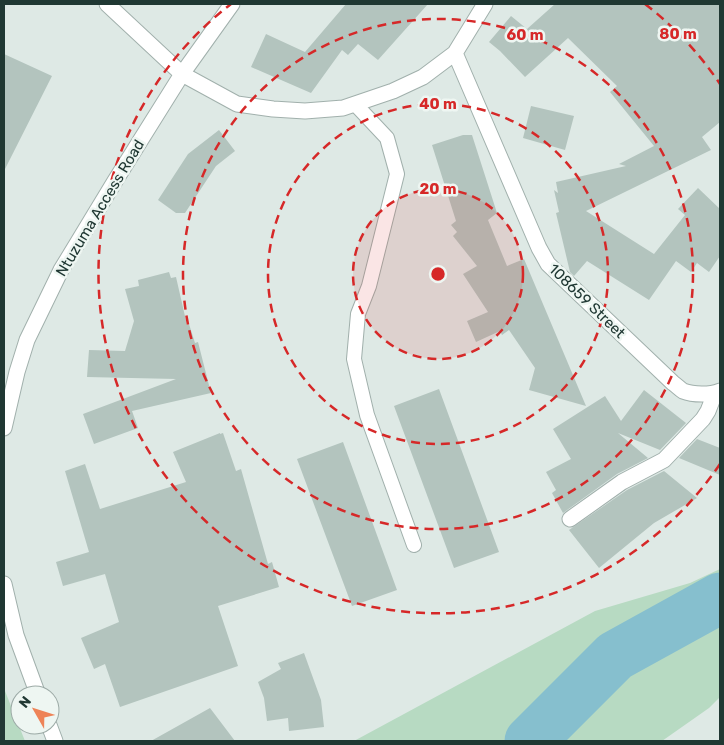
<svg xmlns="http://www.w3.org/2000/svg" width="724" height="745" viewBox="0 0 724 745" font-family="Rubik,sans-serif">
<rect width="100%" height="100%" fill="#dee9e5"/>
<path fill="#b7dac2" d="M720 569V697L709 708 662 741H354L595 611 690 583Z
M4 687 5 691 25 741H4Z"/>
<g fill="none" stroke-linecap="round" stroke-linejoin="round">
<path stroke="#86bfce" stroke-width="51" d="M530 741 615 656 720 598"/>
</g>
<path fill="#b3c4be" d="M346 4H428L378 60 358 44 348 55 342 50 311 93 251 67 266 34 305 52Z
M555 4H720V122L702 137 711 150 586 211 654 254 685 215 678 209 698 188 720 209V256L709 272 697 263 691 272 676 261 649 300 587 261 574 276 570 272 556 213 559 212 554 190 558 193 556 182 626 166 619 164 654 146 610 92 617 86 568 38 525 77 500 51 489 42 511 16 527 29Z
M4 54 52 76 4 171Z
M531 106 574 116 565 150 523 138Z
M219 130 235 151 216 166 185 213H176L158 200 188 154Z
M463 135H472L497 213 488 220 507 266 524 259 586 406 529 390 535 368 509 330 502 335 500 331 476 342 467 321 488 312 463 274 477 266 453 236 457 232 451 225 456 221 432 145Z
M169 272 171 278 176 277 187 325 189 324 195 343 198 342 211 393 132 411 138 428 94 444 83 414 176 379 87 377 89 350 125 351 134 321 125 289 139 286 138 280Z
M439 389 499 552 454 568 394 406Z
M644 390 686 423 660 450 618 433 648 458 617 474 563 513 552 493 556 490 546 472 571 459 553 429 605 396 621 421Z
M220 433V434L223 433 236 471 241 469 268 564 272 562 279 587 218 606 238 666 120 707 105 664 94 669 81 638 119 622 105 574 63 586 56 562 89 552 65 471 85 464 100 509 186 482 173 452Z
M697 439 720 448V475L679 458Z
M343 442 397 590 352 606 297 459Z
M664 471 697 498 654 523 599 568 569 530 627 490Z
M304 653 321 700 324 727 289 731 288 718 267 721 264 698 258 682 281 669 278 663Z
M210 708 235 741H151Z"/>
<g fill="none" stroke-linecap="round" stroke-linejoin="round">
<g stroke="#a1b0ac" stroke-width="16">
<path id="service" d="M355 104 387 138 397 174 369 286 358 314 354 359 367 415 414 545"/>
</g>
<g stroke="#a1b0ac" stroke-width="17">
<path id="minor" d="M107 4 182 74 237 104 273 109 305 111 343 108 393 91 423 77 455 53 485 4
M455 53 539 248 548 264 673 383C676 385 680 389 683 391 693 395 711 395 720 391
M570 519 622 482 664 460 703 419 708 411 715 393"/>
</g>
<g stroke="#a1b0ac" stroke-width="17">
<path id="tertiary" d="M4 428 17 372 27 340 61 270 115 181 182 74 232 4
M4 584 16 635 38 695
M49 725 55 741"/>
</g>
<use href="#service" stroke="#fff" stroke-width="14"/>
<use href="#minor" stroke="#fff" stroke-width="15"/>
<use href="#tertiary" stroke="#fff" stroke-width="15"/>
</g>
<circle cx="438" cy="274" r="85" fill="#d62828" fill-opacity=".12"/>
<g fill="none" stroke="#d62828" stroke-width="2.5" stroke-dasharray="9 6">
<circle cx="438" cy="274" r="85"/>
<circle cx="438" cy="274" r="170"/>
<circle cx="438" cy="274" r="255"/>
<path d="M720 464A340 340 0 1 1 231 4M645 4A340 340 0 0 1 720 84"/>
</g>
<g text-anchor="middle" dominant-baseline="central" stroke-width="5" stroke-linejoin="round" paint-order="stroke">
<g font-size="15" fill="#203833" stroke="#eef6f2">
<text transform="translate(100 208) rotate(-59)">Ntuzuma Access Road</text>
<text transform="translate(587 301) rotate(44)">108659 Street</text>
</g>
</g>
<circle cx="438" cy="274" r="8" fill="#d62828" stroke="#eef6f2" stroke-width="2.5"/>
<g font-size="15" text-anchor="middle" font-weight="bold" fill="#d62828" stroke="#eef6f2" stroke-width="5" stroke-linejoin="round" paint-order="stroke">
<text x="678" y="39">80 m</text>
<text x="525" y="40">60 m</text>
<text x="438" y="109">40 m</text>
<text x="438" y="194">20 m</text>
</g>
<rect width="724" height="745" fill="none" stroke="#203833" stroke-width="10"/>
<g transform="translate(35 710) rotate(309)"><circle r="24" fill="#eef6f2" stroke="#9caaa6"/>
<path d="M0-4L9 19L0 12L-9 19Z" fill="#ee8357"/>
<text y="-8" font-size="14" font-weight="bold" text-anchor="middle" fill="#203833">N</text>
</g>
</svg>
